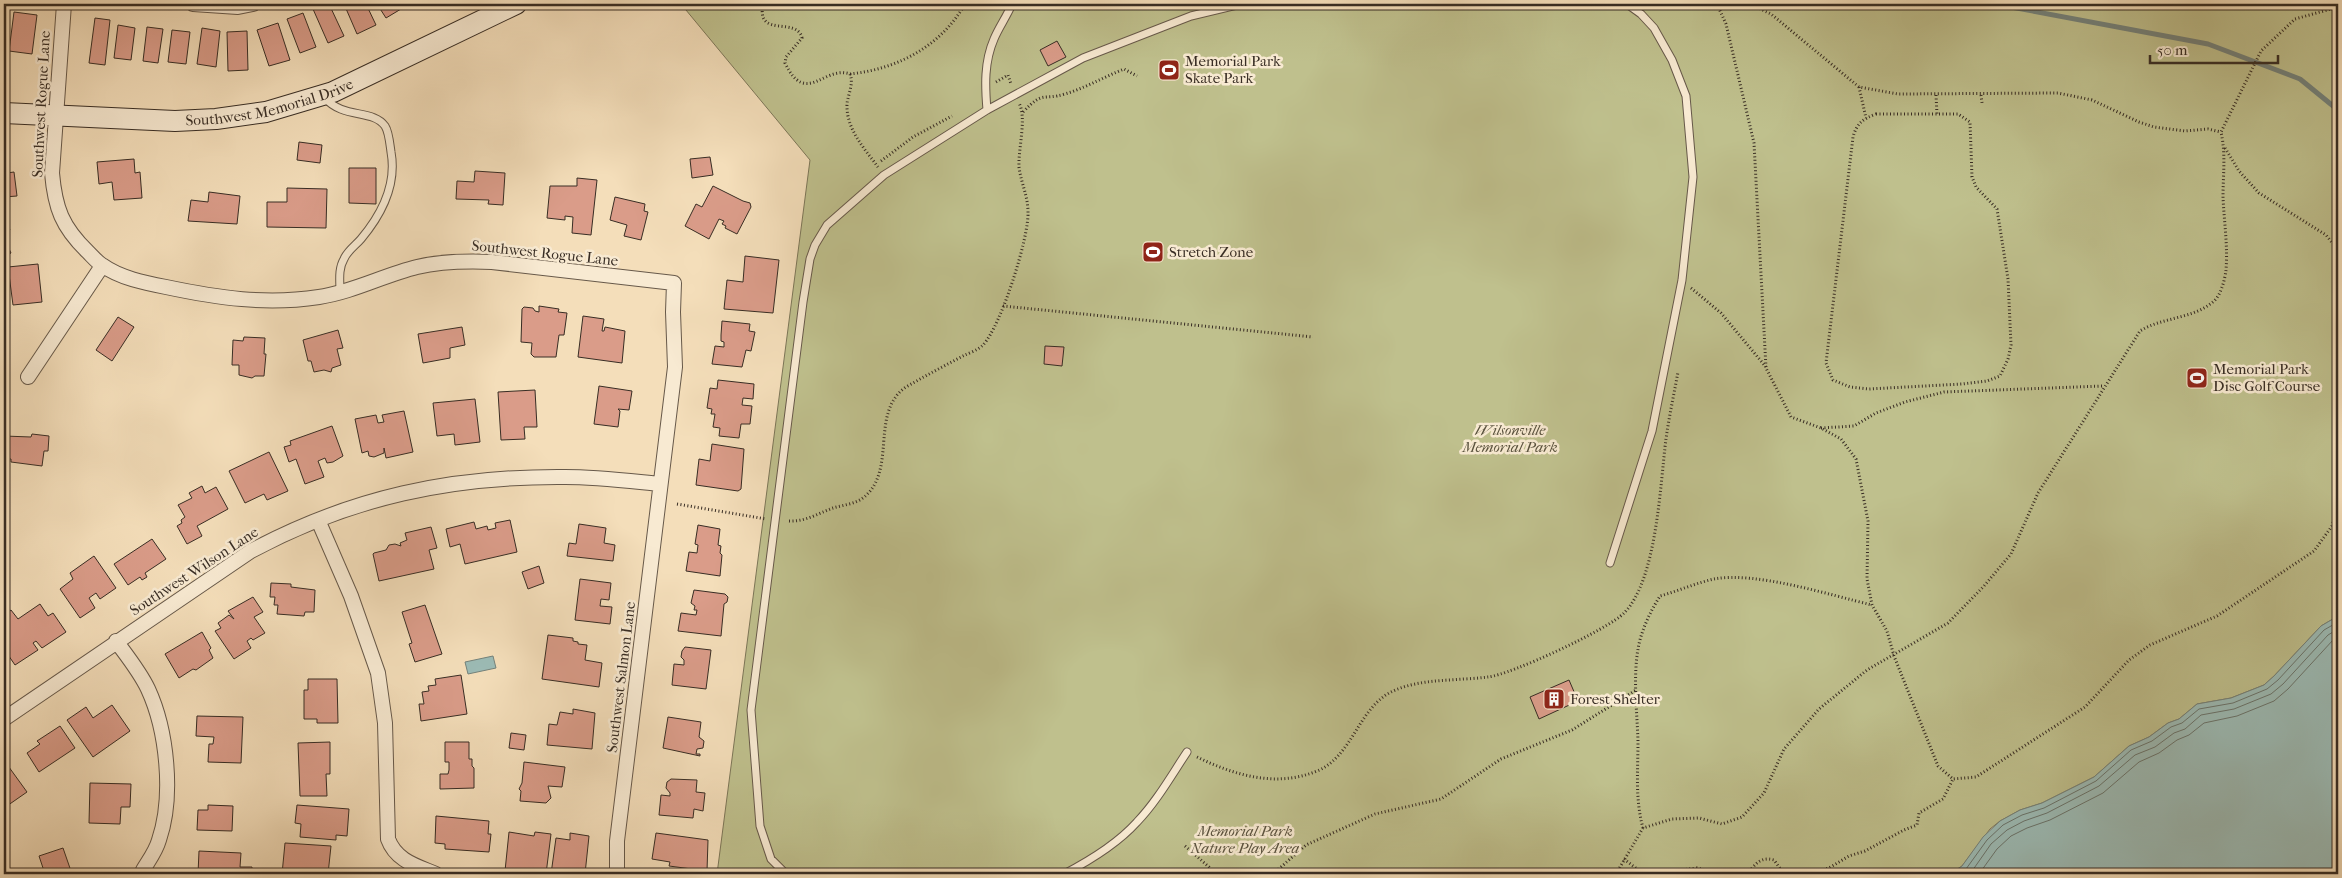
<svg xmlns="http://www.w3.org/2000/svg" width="2342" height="878" viewBox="0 0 2342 878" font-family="'IM FELL French Canon',serif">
<rect width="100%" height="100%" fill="#f4deba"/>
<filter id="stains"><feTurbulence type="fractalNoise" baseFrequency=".004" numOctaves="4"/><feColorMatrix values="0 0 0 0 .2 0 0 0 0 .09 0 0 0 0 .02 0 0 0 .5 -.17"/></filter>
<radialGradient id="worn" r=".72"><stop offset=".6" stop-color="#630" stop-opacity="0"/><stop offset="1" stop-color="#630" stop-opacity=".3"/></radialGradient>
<path fill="#bfc08d" stroke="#7c7658" d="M681 4H2338V616L2321 626 2274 676 2264 685 2231 698 2197 704 2179 719 2168 723 2149 737 2129 746 2094 777 2042 803 2020 810 2000 821 1990 829 1962 866 1950 874H717L810 160Z"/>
<path fill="#9cbbb5" stroke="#74827b" d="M2338 616V874H1950L1962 866 1983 837 2000 821 2020 810 2042 803 2094 777 2129 746 2149 737 2168 723 2179 719 2197 704 2231 698 2264 685 2274 676 2321 626Z
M493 656 496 668 468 674 465 662Z"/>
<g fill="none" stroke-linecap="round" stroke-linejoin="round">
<path stroke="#6a746c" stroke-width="1" d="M1959 874 1966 869 1987 840 2003 825 2022 815 2044 808 2096 781 2131 750 2152 741 2171 727 2182 723 2199 709 2233 703 2267 689 2278 680 2324 630 2338 622
M1970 874 1991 844 2007 830 2024 821 2047 813 2099 786 2135 755 2155 747 2174 733 2185 729 2201 715 2234 709 2271 694 2283 684 2328 635 2338 629
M1979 874 1997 849 2011 836 2027 828 2050 820 2103 793 2139 762 2159 753 2177 740 2189 735 2204 723 2237 716 2274 701 2288 689 2333 640 2338 637"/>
<path stroke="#74827b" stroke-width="5" d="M1995 4 2208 44 2300 79 2338 110"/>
</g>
<path fill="#da9c89" stroke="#382d24" d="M326 4H329L344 36 328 43 313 9Z
M344 4H366L376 25 357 34Z
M377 4H398L401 9 386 18Z
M4 11H8L4 42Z
M14 12 37 15 32 54 9 51Z
M303 13 316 47 300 53 287 19Z
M95 18 110 20 105 65 89 63Z
M278 23 290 60 269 66 257 30Z
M118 25 135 28 131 60 114 58Z
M147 27 163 29 158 63 143 61Z
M202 28 220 31 216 67 197 64Z
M172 30 190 32 186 64 168 62Z
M247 31 248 70 228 71 227 32Z
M1057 41 1066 57 1048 66 1040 50Z
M299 142 322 145 320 163 297 160Z
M4 149 7 173 14 172 17 196 4 197Z
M710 157 713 175 692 178 690 159Z
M134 159 135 173 140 172 142 198 114 200 112 182 99 184 97 162Z
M349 168H376V204L349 203Z
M475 171 505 173 503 205 488 204 489 200 456 199 457 181 474 182Z
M577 178 597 180 591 235 572 233 573 217 565 216V220L547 218 550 186H577Z
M713 186 743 201 750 203 751 207 737 234 725 228 726 226 722 224 724 221 719 219 709 239 685 226 696 204 702 207Z
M287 188 327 189 326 228 267 227V202H287Z
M209 192 240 196 237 224 188 221 191 200 208 202Z
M615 197 645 204 644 211 648 212 641 240 624 236 627 225 610 220Z
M4 220 10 230 4 234Z
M4 239 11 253 4 257Z
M745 256 779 260 773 313 724 309 727 280 743 282Z
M38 264 42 302 13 305 8 267Z
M539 306 559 309 558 312 567 313 564 335H559L556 357H534L531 354 532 343 521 342 522 309 524 307 533 308 535 311 539 312Z
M583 316 604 319 602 331H604L605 327 625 331 622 363 578 357Z
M118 317 134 327 112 361 96 350Z
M722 321 750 324 749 331 755 332 751 351 746 350 742 367 712 364 715 346 724 347V342L721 341V335Z
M462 327 465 345 450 348V358L423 363 418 334Z
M338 330 343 348 337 349 341 365 332 368 331 372 324 370 314 372 311 361H308L303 340Z
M244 337 265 338 264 354H266L264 376H255L252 378 239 375V365H232L233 340 243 341Z
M1045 346 1064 347 1062 366 1044 364Z
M718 380 754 384 753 399 743 398 742 405 752 406 750 424H741L739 438 719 436 720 428 713 427 715 414H711L712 409 707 408 710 388 717 389Z
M599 386 632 391 629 410 618 409 620 411 618 427 594 424Z
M535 390 537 427H524L525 439 501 440 498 392Z
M475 399 480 442 455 445 454 434 437 436 433 403Z
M404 411 413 452 386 458 384 448V453L374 457 369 456 368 451 362 453 355 419 376 415 378 423 384 422 382 415Z
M332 426 343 456 333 462 327 463 325 458 318 461 324 477 305 484 296 459 289 462 284 447 291 445 290 441Z
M32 434 49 436 48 451H44L42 466 11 462V459H4V436L31 437Z
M712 444 744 449 741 489 738 491 696 485 699 459 710 461Z
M269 452 288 491 267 500 264 494 245 503 229 471Z
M202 486 205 493 216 487 228 509 197 526 202 536 187 544 177 526 182 523 181 520 185 517 178 505 192 498 189 493Z
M510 520 517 552 465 564 460 544 450 547 446 529 474 522 476 529 487 526 488 530 496 528 495 523Z
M579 524 606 528 604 543 615 545 613 561 567 556 569 543 576 544Z
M698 525 720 529 718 545 721 546 720 553 722 555 720 576 686 571 689 552 697 553 698 545 695 544Z
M431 527 437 548 429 550 434 569 379 581 373 554 374 553 386 550 389 545 395 544 401 546 400 543 407 540 405 533Z
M152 539 166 559 145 573 147 577 142 580 140 577 128 585 114 564Z
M94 556 116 588 100 599 96 593 89 598 95 608 80 618 60 589 73 579 70 573Z
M539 566 544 583 528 589 522 572Z
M580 579 611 583 609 600 601 599 600 606 612 607 610 624 575 620Z
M271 583 291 584V587L315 590 314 612H305L304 616 277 614 278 605H274L275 597H270Z
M694 590 725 594 728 597 727 602 724 604 721 636 678 631 681 613 696 615 697 610H694L695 606 691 603Z
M253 597 263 612 254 617 265 633 253 640 251 638 247 641 251 648 234 659 215 631 221 628 218 623 229 615 234 619 228 611Z
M40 604 48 616 53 613 66 632 42 648 36 641 33 643 38 650 15 665 4 649V615L11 610 18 619Z
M425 605 442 654 415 662 409 644 412 643 402 612Z
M202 632 211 648 209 650 213 658 196 670 193 669 179 678 165 654Z
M548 635 573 638V641L578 642V644L587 645 585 660 602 663 599 687 542 679Z
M685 647 711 650 706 689 672 685 674 664 684 665V660L681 657 682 651Z
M461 675 467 714 421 721 419 704H424L422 692 429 691 428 686 436 685 435 679Z
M308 679H337L338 723H317V719H304V690H308Z
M1569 680 1578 701 1539 719 1530 697Z
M112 705 130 731 93 757 67 720 86 707 93 718Z
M573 709 595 713 592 749 547 745 549 724 557 725 560 712 573 714Z
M197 716 243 717 241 763 208 762 209 744H213L214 737 196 736Z
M668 717 701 722 699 737 704 741 703 748 697 749 696 754H700V756L663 748Z
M60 726 75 748 39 772 27 753 40 744 37 741Z
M511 733 526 735 524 750 509 748Z
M330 742V774H326L327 796H300L298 743Z
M445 742H469V759H472V766L474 768V788L440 789V774H448L449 770V762H445Z
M524 762 565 767 562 787 548 786 551 798 546 803 520 801 521 791 519 789 522 783Z
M6 763 27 792 4 808V764Z
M671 779 697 780 696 792 705 793 703 811 694 809 693 818 659 815 661 795 670 796V793L666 788 667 782Z
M90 783 131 784 130 807H121L120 824 89 823Z
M208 805 233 806 232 831 197 830 198 810H208Z
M297 805 349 809 347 836 336 835V840L300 837 301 824 295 823Z
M436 816 489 821 488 834H491L489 852 445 849V844L435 843Z
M509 832 534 836 535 832 551 834 546 874 505 871Z
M570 833 589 836 585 874H551L556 838 570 840Z
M656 833 708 840 707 871 669 866 670 862 652 859Z
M285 843 331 846 328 874H282Z
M63 848 72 874H45L39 856Z
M199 851 241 853 240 867H252V874H198Z"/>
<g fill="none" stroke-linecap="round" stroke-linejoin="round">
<g stroke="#67594a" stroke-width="9">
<path id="lane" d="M325 98C343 119 373 109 385 126 389 132 390 145 391 152 397 185 382 214 361 239 356 245 347 251 344 259 338 269 340 281 340 292
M987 110C985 86 984 62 994 39 999 27 1007 16 1012 4
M1610 563 1652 431 1682 280 1693 177 1686 96 1672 60 1654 28 1641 14 1627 4
M786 874 771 859 760 826 751 710 803 302 810 259 815 245 827 225 884 175 987 110 1083 58 1191 16 1241 4
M1064 874C1089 861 1119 842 1137 822 1157 801 1171 776 1187 752"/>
</g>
<g stroke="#67594a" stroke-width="16">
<path id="street" d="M64 4 52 173C55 208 62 227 88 252 93 257 97 262 102 265 120 278 145 283 166 287 218 298 266 305 319 297 353 292 384 275 417 267 442 261 467 261 492 262L674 283 673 312 675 367 617 841V874
M193 4 238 7 253 4
M28 377 102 266
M318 520 351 596 378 673 385 723 388 839C396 861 417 866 436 874
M116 641C127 656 140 672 148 689 167 730 174 796 159 840 156 851 149 860 143 870
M4 719 251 551C352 497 451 476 565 477 597 477 629 481 660 484"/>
</g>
<g stroke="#382d24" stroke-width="22">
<g id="secondary">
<path id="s1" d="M4 113 175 121 216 119 266 112 333 92 516 4"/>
</g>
</g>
<path stroke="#382d24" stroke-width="3" stroke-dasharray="1 2.5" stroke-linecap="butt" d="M763 4C756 39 797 16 802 38L786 57 785 63C806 107 824 65 850 74 854 84 848 94 847 104 846 129 864 148 878 167
M1717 4 1726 24 1754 143 1766 368 1791 417 1821 428 1841 439 1856 459 1868 521 1867 579 1872 605 1887 631 1894 656 1938 766 1953 779 1976 777 2085 707 2129 660 2150 645 2217 616 2314 551 2332 526 2338 506
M1750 4 1771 14 1859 87 1898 94 2058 93 2092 100 2139 122 2154 127 2185 131 2208 129 2221 132
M1650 8 1659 4
M850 74C898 69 941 46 965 4
M996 82 1008 75 1011 84
M1859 87 1866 118
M1936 95 1937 114
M1981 95 1982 103
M1023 112C1044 90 1042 101 1065 94 1085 88 1104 77 1124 69L1137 76
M1876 114H1958L1970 122 1972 177 1976 187 1997 209 2008 279 2011 345 2008 359 2000 376 1987 381 1962 384 1869 389 1850 387 1833 380 1826 363 1853 137C1857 123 1863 119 1876 114Z
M2225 148 2239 171 2259 193 2326 235 2338 250
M881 161 913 137 952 116
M1691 288 1721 313 1766 367
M1003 306 1313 337
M1821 428 1854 426 1876 413 1905 402 1944 392 2103 386
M677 504 766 519
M789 521C805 522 819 513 833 508 843 505 855 504 863 498 898 471 869 412 906 387 925 376 944 366 963 356 969 353 978 350 983 345 1001 326 1029 238 1028 212 1028 196 1021 183 1019 167 1018 149 1027 118 1019 103
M1197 757C1234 775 1276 788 1317 771 1352 757 1358 709 1391 692 1419 678 1457 681 1488 677 1510 675 1609 629 1624 613 1657 580 1660 485 1666 439 1669 417 1674 394 1678 372
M1643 828C1635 799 1638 771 1638 741 1637 711 1633 679 1638 649 1641 631 1650 612 1660 596 1678 591 1696 583 1714 579 1755 571 1830 595 1872 605
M1185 846 1217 874
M1624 859 1637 869 1649 874 1697 868 1724 874
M1273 874 1306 845 1375 814 1441 799 1501 759 1572 730 1636 690
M1616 874 1643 828 1672 819 1699 818 1722 824 1742 817 1764 793 1784 749 1819 709 1867 670 1948 623 1984 586 2011 554 2038 493 2140 331C2162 317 2194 319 2214 301 2221 295 2225 279 2226 270 2228 246 2224 221 2223 197 2223 175 2226 154 2221 132L2261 51 2295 19 2338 7
M1747 874C1755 865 1760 856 1774 860L1784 874
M1806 874 1829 868 1849 856 1865 851 1904 830 1917 825 1919 813 1943 799 1953 779"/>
<use href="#lane" stroke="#f8ead2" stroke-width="7"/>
<use href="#street" stroke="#f8ead2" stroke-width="14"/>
<use href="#secondary" stroke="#f8ead2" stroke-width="20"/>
</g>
<defs>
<g id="stadium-square" transform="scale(1.125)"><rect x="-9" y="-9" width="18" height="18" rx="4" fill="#8f2418" stroke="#f8ead2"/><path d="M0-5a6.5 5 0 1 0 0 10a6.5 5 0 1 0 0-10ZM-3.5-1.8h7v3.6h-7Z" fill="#fff"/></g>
<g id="building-square" transform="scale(1.125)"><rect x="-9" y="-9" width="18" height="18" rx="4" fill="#8f2418" stroke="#f8ead2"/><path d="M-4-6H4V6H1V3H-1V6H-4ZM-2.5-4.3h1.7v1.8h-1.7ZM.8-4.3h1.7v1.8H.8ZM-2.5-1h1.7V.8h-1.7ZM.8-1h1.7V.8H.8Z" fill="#fff"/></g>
</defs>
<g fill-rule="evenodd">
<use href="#stadium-square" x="1169" y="70"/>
<use href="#stadium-square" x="1153" y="252"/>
<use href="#stadium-square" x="2197" y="378"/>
<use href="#building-square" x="1554" y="699"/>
</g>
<g text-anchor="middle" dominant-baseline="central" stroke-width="5" stroke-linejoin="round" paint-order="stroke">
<g font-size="15" fill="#382d24" stroke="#f8ead2" text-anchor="start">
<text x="1185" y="61">Memorial Park<tspan x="1185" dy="17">Skate Park</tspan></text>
<text x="1169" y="252">Stretch Zone</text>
<text x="2213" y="369">Memorial Park<tspan x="2213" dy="17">Disc Golf Course</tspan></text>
<text x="1570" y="699">Forest Shelter</text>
</g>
<g font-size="15" fill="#382d24" stroke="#f8ead2">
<text stroke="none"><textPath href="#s1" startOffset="268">Southwest Memorial Drive</textPath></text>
<text transform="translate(41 104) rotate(-87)">Southwest Rogue Lane</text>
<text transform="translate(545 253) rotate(6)">Southwest Rogue Lane</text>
<text transform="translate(194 571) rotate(-33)">Southwest Wilson Lane</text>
<text transform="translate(621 677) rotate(-83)">Southwest Salmon Lane</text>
</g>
<g font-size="15" font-style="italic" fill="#5a523e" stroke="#f8ead2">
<text x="1510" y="430">Wilsonville<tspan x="1510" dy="17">Memorial Park</tspan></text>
<text x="1245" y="831">Memorial Park<tspan x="1245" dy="17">Nature Play Area</tspan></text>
</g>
</g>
<rect width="2342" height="878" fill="none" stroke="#f4deba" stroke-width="20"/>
<rect x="5" y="5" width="2332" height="868" fill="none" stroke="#382d24" stroke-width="2.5"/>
<rect x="10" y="10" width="2322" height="858" fill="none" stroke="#382d24"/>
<path d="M2150 55v8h128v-8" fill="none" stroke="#382d24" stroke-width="2.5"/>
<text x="2157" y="55" font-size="15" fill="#382d24" stroke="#f8ead2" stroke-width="4" paint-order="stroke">50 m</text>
<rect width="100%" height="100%" filter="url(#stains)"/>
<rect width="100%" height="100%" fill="url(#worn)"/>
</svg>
